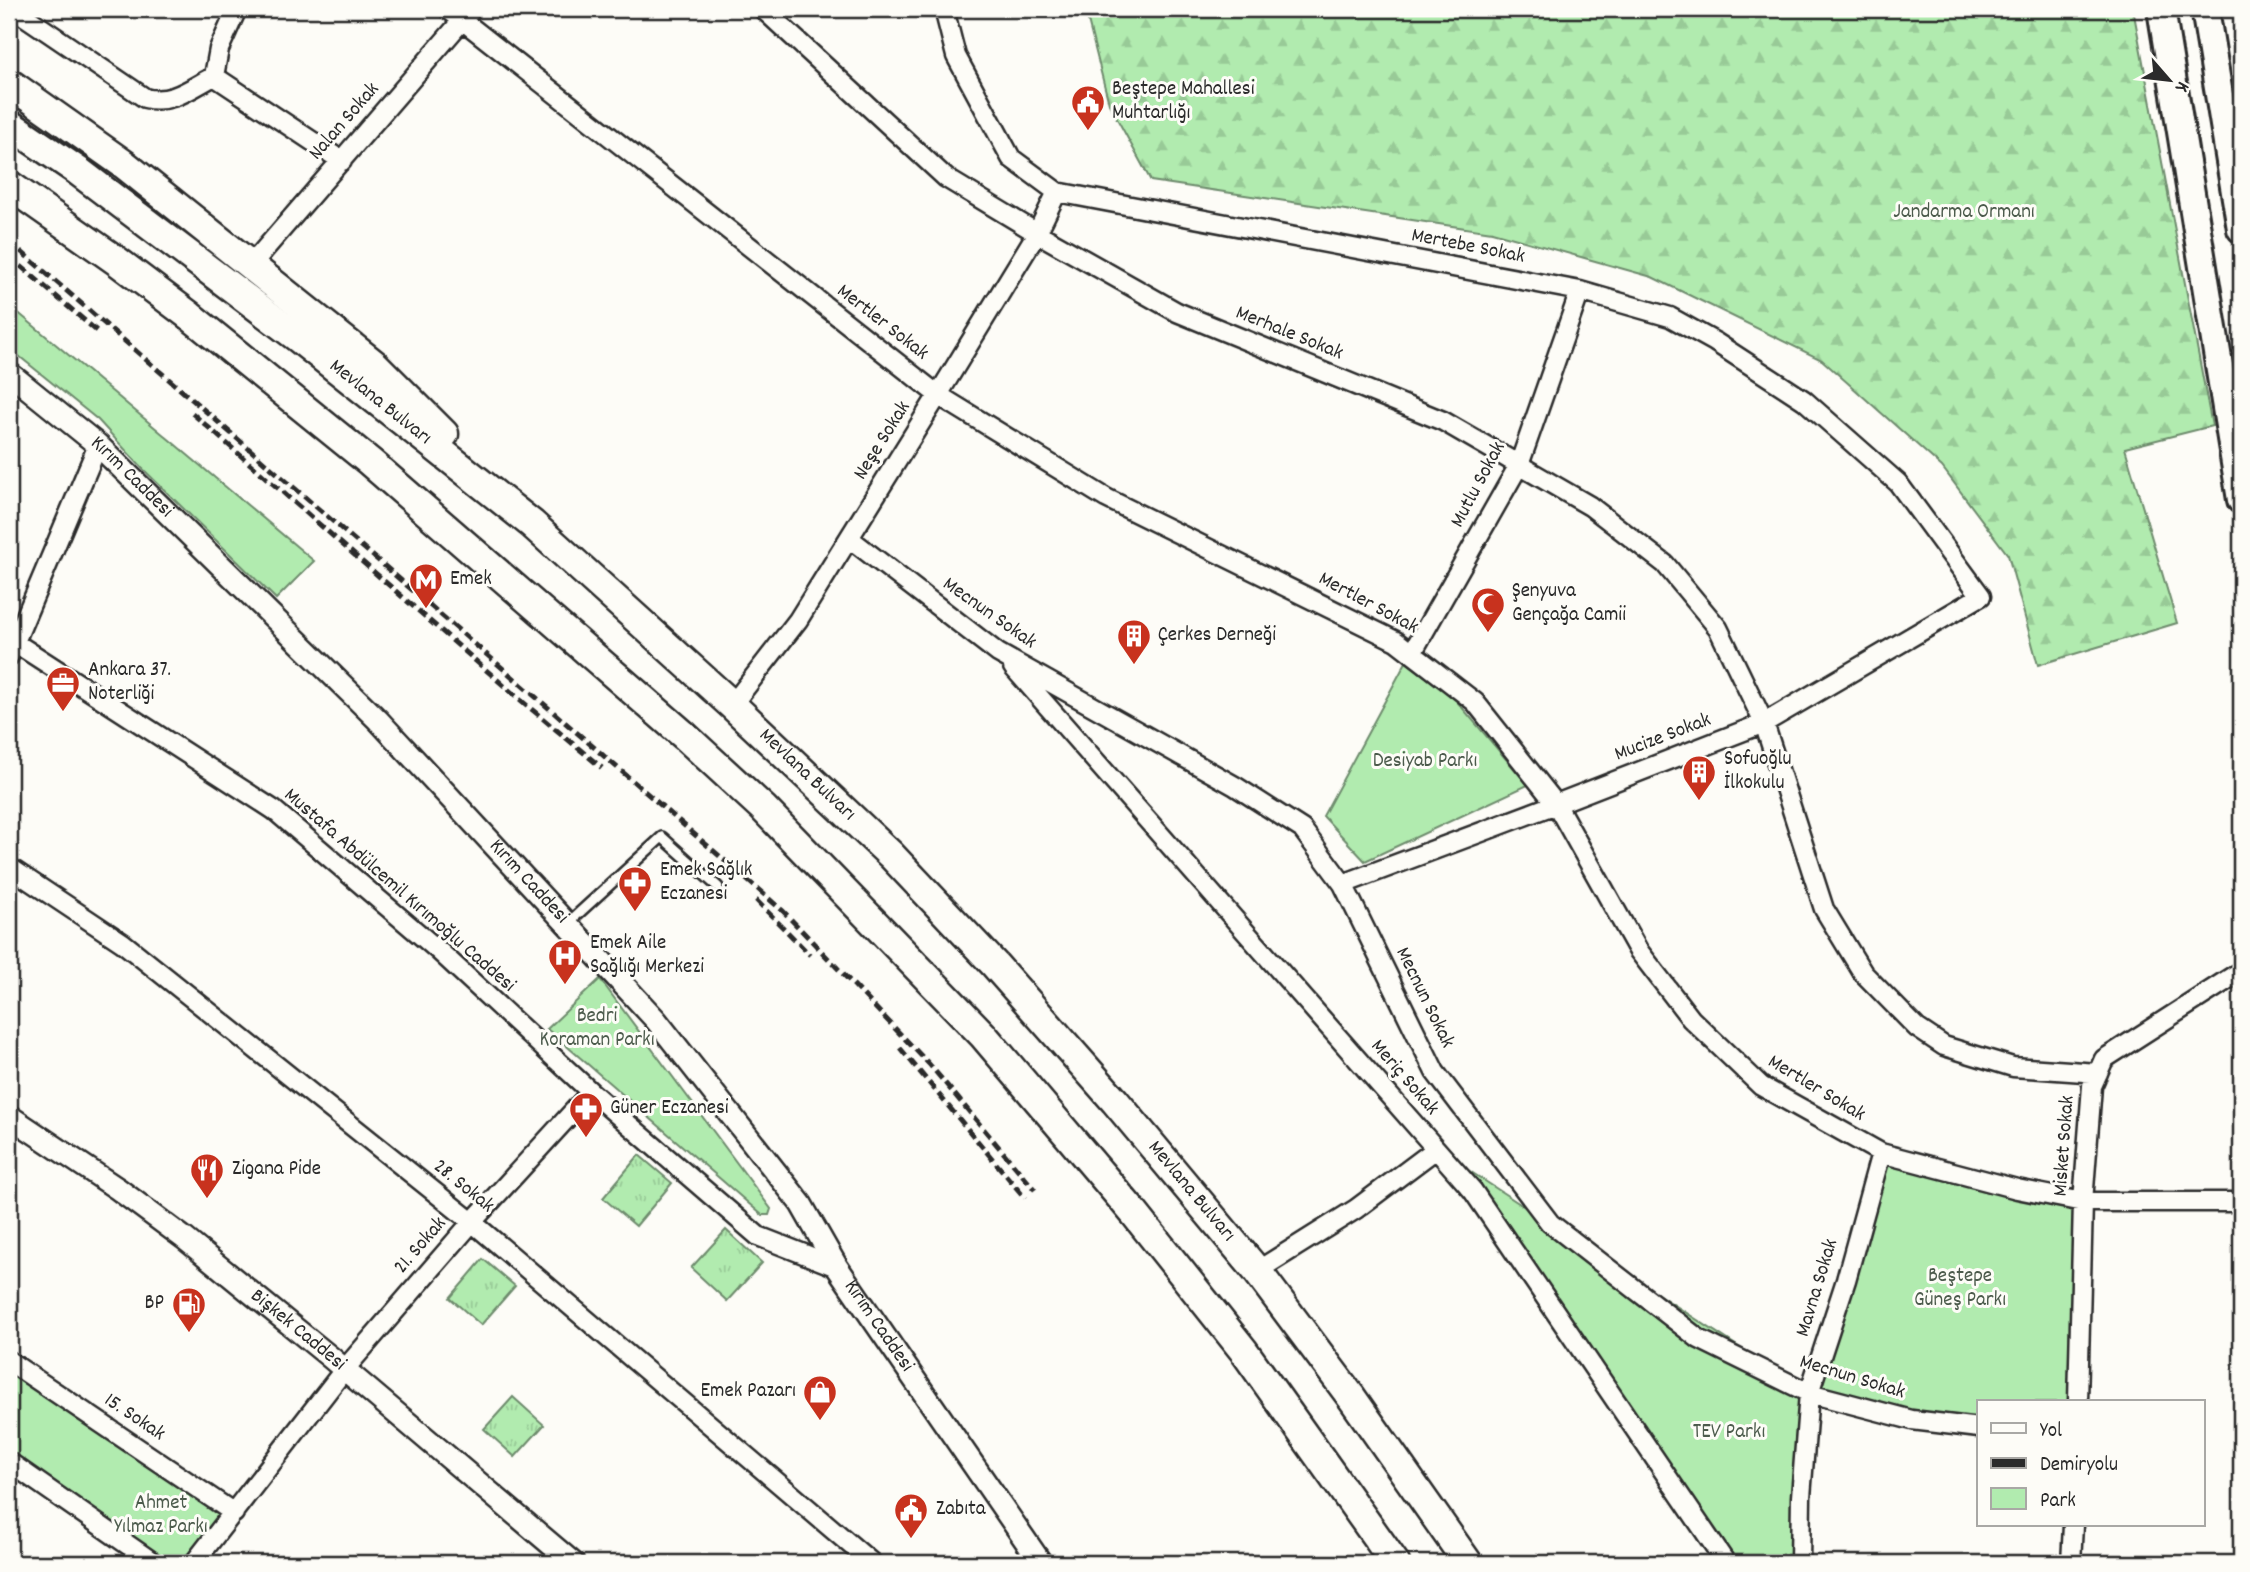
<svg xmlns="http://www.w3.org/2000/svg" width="2250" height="1572" viewBox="0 0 2250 1572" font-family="Dekko,sans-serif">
<defs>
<pattern id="grass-tufts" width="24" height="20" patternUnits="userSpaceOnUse" patternTransform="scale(1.75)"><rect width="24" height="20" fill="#b1ebaf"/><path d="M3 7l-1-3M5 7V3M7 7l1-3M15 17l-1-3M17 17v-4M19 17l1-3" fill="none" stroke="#98ca97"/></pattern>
<pattern id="forest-firs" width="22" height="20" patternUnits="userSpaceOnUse" patternTransform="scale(1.75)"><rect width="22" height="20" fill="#b1ebaf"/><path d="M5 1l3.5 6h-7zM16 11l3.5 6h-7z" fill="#98ca97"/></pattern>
</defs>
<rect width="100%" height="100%" fill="#fdfcf7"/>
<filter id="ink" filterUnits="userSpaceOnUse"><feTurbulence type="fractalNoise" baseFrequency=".0143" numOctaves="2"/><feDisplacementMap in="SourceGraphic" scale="14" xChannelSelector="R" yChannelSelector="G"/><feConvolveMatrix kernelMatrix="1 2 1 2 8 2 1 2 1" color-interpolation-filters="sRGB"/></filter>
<g filter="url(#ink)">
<path fill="url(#grass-tufts)" stroke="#6e8b6d" stroke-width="2" d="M639 1155 672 1183 636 1226 603 1198Z
M726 1230 762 1263 727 1301 691 1268Z
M483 1259 515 1286 481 1325 450 1298Z
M513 1397 544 1425 515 1457 484 1429Z"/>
<path fill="url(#forest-firs)" stroke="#6e8b6d" stroke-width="2" d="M1085 9H2133L2212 426 2125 448 2177 623 2038 665 2008 555 1942 467 1822 360 1652 277 1492 232 1151 181 1109 104Z"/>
<path fill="#b1ebaf" stroke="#6e8b6d" stroke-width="2" d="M9 305 314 561 276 599 142 468 98 420 9 348Z
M1406 662 1454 698 1528 785 1365 861 1323 816Z
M600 979 771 1209 769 1215H762L547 1029Z
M1436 1149 1809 1393 1881 1153 2083 1202 2078 1402H1979V1424L1809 1393 1803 1563H1725Z
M9 1361 234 1513 194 1563H154L9 1462Z"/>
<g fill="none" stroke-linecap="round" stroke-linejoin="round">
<g stroke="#2b2b2b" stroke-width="14">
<path id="service" d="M568 923 662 837 718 887"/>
</g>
<g stroke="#2b2b2b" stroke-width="23">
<path id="minor" d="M14 9 145 98C171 105 191 88 214 76
M448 9 938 395 1106 498 1396 641 1475 702 1556 804 1638 950 1691 1019 1761 1086 1881 1153 2017 1189 2083 1202H2241
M763 9 946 178 1037 233 1177 312 1443 421 1590 506 1665 564 1718 628 1764 723 1824 909 1863 973 1917 1028 1944 1046 2013 1067 2098 1073
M944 9 956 56 1011 158 1057 192 1580 291 1670 317 1715 342 1804 400 1898 483 1981 596 1764 723 1556 804 1343 884
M214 76 342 161
M214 76 219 49 237 9
M251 265 472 9
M849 538 998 653 1235 786 1302 829 1343 884 1435 1072 1550 1223 1699 1339 1809 1393 1912 1420 1979 1428
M14 642 274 810 439 951 591 1092 758 1236 837 1267
M1412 653 1519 465 1580 291
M9 656 98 445
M1013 667 1473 1191 1726 1563
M732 705 798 620 938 395 1037 233 1057 192
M9 867 123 943 472 1222 872 1563
M1257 1271 1356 1209 1436 1149
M9 1361 234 1513
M2078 1402 2083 1202 2092 1086 2104 1059 2241 971
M9 1462 154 1563
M194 1563 344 1370 472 1222 591 1092
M1800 1563 1801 1497 1809 1393 1846 1280 1881 1153
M2071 1563 2073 1525"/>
</g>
<g stroke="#2b2b2b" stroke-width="26">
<g id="tertiary">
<path id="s1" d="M9 373 98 445 378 720 656 1020 801 1204 837 1267 1041 1563"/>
<path id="s2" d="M9 1116 118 1189 184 1238 330 1357 573 1563"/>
</g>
</g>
<g stroke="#2b2b2b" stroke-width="32">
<path id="primary" d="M2161 9 2241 500
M2205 9 2241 229"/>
</g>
<g stroke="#2b2b2b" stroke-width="33">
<g id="trunk">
<path d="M9 83 125 165 375 365 444 434"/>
<path id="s3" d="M9 124 78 171 297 337 532 524 732 705 891 855 995 965 1115 1101 1257 1271 1352 1398 1468 1563"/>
<path d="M9 185 117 261 190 316 370 462 685 736 763 808 983 1035 1134 1213 1244 1351 1395 1563"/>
</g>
</g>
<use href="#service" stroke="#fdfcf7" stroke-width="9"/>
<use href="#minor" stroke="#fdfcf7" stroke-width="18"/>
<use href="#tertiary" stroke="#fdfcf7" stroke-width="21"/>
<use href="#primary" stroke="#fdfcf7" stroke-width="26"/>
<use href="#trunk" stroke="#fdfcf7" stroke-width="28"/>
<path stroke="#2b2b2b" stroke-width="5" stroke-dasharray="10 5" stroke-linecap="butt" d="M9 241 783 911 929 1064 1035 1190
M9 256 99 333
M192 413 517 697 602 768
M756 900 810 955
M900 1048 1025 1198"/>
</g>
</g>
<defs>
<g id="civic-pin" transform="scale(1.75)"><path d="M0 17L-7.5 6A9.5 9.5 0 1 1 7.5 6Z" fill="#c8321e" stroke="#fdfcf7"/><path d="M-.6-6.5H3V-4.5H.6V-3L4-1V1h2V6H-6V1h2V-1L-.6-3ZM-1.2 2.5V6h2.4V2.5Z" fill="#fff"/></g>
<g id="metro-pin" transform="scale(1.75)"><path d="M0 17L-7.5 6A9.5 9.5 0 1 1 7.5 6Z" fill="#c8321e" stroke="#fdfcf7"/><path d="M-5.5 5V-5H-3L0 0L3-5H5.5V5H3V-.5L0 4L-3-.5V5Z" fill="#fff"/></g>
<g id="mosque-pin" transform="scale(1.75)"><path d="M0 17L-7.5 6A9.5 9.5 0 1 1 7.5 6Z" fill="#c8321e" stroke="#fdfcf7"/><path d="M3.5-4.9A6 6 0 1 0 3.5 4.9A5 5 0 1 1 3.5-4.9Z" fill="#fff"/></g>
<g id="building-pin" transform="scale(1.75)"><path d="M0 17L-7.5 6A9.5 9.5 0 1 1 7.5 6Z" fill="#c8321e" stroke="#fdfcf7"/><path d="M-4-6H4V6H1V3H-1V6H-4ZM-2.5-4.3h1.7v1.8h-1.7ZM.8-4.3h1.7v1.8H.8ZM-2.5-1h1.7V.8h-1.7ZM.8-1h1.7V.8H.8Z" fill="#fff"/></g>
<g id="office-pin" transform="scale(1.75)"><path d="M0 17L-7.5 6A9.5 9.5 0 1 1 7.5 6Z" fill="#c8321e" stroke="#fdfcf7"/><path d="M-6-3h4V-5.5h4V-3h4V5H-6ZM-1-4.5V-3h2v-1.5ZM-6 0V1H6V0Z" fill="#fff"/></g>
<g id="pharmacy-pin" transform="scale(1.75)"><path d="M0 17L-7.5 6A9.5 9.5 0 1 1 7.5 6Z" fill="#c8321e" stroke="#fdfcf7"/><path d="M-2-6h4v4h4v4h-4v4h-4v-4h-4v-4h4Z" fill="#fff"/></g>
<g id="hospital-pin" transform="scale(1.75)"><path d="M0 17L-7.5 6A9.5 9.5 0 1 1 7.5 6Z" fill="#c8321e" stroke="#fdfcf7"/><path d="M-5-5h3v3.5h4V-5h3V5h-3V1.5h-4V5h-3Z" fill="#fff"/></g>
<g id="restaurant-pin" transform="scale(1.75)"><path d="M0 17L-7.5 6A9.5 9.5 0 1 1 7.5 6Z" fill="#c8321e" stroke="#fdfcf7"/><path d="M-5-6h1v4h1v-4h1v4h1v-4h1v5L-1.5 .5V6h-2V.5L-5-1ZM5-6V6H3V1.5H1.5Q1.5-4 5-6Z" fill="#fff"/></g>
<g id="fuel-pin" transform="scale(1.75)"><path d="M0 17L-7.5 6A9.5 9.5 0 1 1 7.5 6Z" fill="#c8321e" stroke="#fdfcf7"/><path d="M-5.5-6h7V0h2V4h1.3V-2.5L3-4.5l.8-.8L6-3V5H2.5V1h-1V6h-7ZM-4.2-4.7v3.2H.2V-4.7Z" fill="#fff"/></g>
<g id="shop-pin" transform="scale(1.75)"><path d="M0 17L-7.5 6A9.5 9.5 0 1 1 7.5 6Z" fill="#c8321e" stroke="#fdfcf7"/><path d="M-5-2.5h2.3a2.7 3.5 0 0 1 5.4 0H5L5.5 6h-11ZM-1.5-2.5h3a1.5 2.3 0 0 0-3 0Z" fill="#fff"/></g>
</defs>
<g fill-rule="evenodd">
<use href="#civic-pin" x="1088" y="102"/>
<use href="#metro-pin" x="426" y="580"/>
<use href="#mosque-pin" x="1488" y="604"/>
<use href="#building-pin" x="1134" y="636"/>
<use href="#office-pin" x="63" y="683"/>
<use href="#building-pin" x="1699" y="772"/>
<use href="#pharmacy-pin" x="635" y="883"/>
<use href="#hospital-pin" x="565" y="956"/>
<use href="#pharmacy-pin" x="586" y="1109"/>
<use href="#restaurant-pin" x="207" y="1170"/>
<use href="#fuel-pin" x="189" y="1304"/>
<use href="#shop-pin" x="820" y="1392"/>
<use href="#civic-pin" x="911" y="1510"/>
</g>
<g text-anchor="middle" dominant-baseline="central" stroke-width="6" stroke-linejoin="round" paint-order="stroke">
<g font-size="21" fill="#2b2b2b" stroke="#fdfcf7" text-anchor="start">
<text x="1112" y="90">Beştepe Mahallesi<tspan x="1112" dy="24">Muhtarlığı</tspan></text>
<text x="450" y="580">Emek</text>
<text x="1512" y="592">Şenyuva<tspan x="1512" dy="24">Gençağa Camii</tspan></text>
<text x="1158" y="636">Çerkes Derneği</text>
<text x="88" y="671">Ankara 37.<tspan x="88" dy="24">Noterliği</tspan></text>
<text x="1724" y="760">Sofuoğlu<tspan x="1724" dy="24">İlkokulu</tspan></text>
<text x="660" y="871">Emek Sağlık<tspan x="660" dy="24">Eczanesi</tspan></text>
<text x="590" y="944">Emek Aile<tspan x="590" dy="24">Sağlığı Merkezi</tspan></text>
<text x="610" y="1109">Güner Eczanesi</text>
<text x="232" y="1170">Zigana Pide</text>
<text x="164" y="1304" text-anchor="end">BP</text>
<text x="796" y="1392" text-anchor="end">Emek Pazarı</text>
<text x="936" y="1510">Zabıta</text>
</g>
<g font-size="21" fill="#2b2b2b" stroke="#fdfcf7">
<text transform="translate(345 122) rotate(-49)">Nalan Sokak</text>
<text transform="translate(1468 247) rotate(11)">Mertebe Sokak</text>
<text transform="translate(882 323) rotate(38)">Mertler Sokak</text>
<text transform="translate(1289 334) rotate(22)">Merhale Sokak</text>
<text stroke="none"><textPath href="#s3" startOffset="464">Mevlana Bulvarı</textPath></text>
<text transform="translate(883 441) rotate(-58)">Neşe Sokak</text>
<text stroke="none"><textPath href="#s1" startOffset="161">Kırım Caddesi</textPath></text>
<text transform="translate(1479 485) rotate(-62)">Mutlu Sokak</text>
<text transform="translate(1368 604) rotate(28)">Mertler Sokak</text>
<text transform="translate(989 614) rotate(35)">Mecnun Sokak</text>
<text transform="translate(1663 738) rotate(-21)">Mucize Sokak</text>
<text stroke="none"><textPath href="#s3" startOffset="1031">Mevlana Bulvarı</textPath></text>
<text stroke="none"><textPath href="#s1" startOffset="728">Kırım Caddesi</textPath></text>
<text transform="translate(399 891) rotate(41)">Mustafa Abdülcemil Kırımoğlu Caddesi</text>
<text transform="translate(1424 998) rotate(64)">Mecnun Sokak</text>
<text transform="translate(1404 1078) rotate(49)">Meriç Sokak</text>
<text transform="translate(1816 1089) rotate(31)">Mertler Sokak</text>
<text transform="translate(2065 1146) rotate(-86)">Misket Sokak</text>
<text transform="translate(463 1187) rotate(39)">28. Sokak</text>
<text stroke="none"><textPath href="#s3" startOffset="1598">Mevlana Bulvarı</textPath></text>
<text transform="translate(421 1246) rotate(-49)">21. Sokak</text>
<text transform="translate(1818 1288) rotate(-73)">Mavna Sokak</text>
<text stroke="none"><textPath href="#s1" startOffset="1295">Kırım Caddesi</textPath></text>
<text stroke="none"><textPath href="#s2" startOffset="360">Bişkek Caddesi</textPath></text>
<text transform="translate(1852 1378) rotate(17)">Mecnun Sokak</text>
<text transform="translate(134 1418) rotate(34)">15. Sokak</text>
</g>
<g font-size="21" fill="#4c5b4c" stroke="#fdfcf7">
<text x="1964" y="213">Jandarma Ormanı</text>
<text x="1425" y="762">Desiyab Parkı</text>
<text x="597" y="1017">Bedri<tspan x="597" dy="24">Koraman Parkı</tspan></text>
<text x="1960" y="1277">Beştepe<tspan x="1960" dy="24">Güneş Parkı</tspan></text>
<text x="1729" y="1433">TEV Parkı</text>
<text x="161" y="1504">Ahmet<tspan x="161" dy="24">Yılmaz Parkı</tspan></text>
</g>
</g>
<rect width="2250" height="1572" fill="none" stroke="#fdfcf7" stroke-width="35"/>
<rect x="18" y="18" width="2215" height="1537" fill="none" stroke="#2b2b2b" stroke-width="2.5" filter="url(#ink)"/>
<rect x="1977" y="1400" width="228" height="126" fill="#fdfcf7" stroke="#a9a8a5" stroke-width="2"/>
<rect x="1991" y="1423" width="35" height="10" fill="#fdfcf7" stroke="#a9a8a5" stroke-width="2"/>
<text x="2040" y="1436" font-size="21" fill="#2b2b2b">Yol</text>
<rect x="1991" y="1458" width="35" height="10" fill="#2b2b2b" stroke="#a9a8a5" stroke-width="2"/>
<text x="2040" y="1470" font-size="21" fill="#2b2b2b">Demiryolu</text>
<rect x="1991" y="1488" width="35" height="21" fill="#b1ebaf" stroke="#a9a8a5" stroke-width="2"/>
<text x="2040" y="1506" font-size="21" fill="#2b2b2b">Park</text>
<g transform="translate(2169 80) rotate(118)" stroke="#fdfcf7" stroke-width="5" paint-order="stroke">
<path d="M0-5L12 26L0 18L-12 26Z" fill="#2b2b2b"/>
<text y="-10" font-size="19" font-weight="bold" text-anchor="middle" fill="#2b2b2b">K</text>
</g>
</svg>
